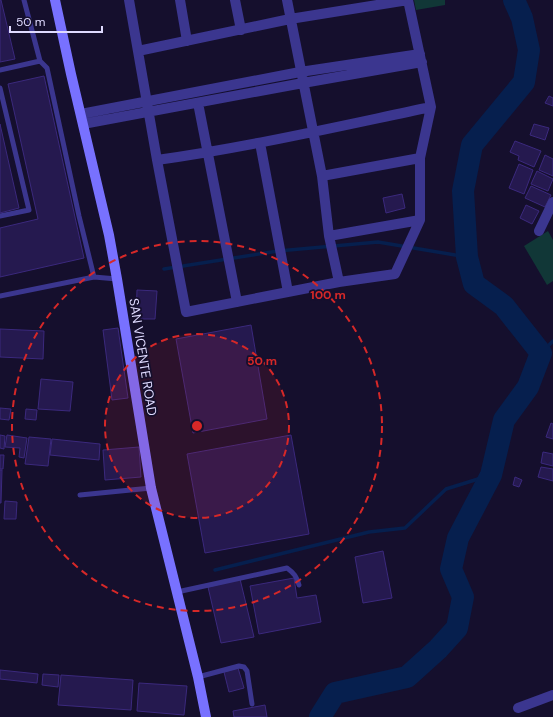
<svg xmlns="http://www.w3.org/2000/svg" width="553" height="717" viewBox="0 0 553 717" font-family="'DM Sans',sans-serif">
<rect width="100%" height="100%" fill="#150f2d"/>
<path fill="#113737" d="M414 0H445V5L416 10Z
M548 231 553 240V281L547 285 524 246Z"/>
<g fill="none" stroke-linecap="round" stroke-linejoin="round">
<path stroke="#061f4e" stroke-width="3.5" d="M164 269 278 251 378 242 467 257
M541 353 553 341
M215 570 369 532 405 528 446 489 491 475"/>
<path stroke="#061f4e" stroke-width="22" d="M320 717 335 693 407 677 438 649 457 628 463 597 451 569 458 538 491 475 504 420 528 387 541 353 504 306 474 284 467 257 463 191 472 145 524 82 529 50 522 18 514 0"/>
</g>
<path fill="#25194f" stroke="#3b297d" d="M0 0H1L15 59 0 62Z
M44 76 84 258 0 277V228L38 219 8 84Z
M549 96 553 98V106L545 103Z
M0 124 19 208 0 213Z
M534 124 549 128 545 140 530 135Z
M515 141 541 151 534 167 518 160 519 156 510 152Z
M545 155 553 159V176L539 170Z
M519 164 533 170 524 194 509 188Z
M537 171 553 179 548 191 531 184Z
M531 186 551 195 545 207 525 198Z
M402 194 405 208 386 213 383 198Z
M526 205 539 211 532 224 520 218Z
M137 290 157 291 155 319H136Z
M251 325 267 419 193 433 176 339Z
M118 328 128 398 112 400 103 330Z
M0 329 44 331 43 359 0 357Z
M41 379 73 382 70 411 38 409Z
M0 408 11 409 9 420 0 419Z
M26 409 37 410 36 420 25 419Z
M551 423 553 424V439L546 437Z
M0 435 5 436 4 449 0 448Z
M7 435 27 438 24 458 19 457 20 448 5 447Z
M291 435 309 534 205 553 187 454Z
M29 437 51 439 48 466 25 464Z
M52 439 100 444 99 460 50 455Z
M139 447 141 477 105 480 103 450Z
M543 452 553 454V466L541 463Z
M0 455H4L3 469H0Z
M541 467 553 469V481L538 477Z
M0 470H2L1 503H0Z
M515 477 522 480 519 487 513 485Z
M5 501 17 502 16 519H4Z
M383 551 392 598 363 603 355 557Z
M294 578 297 598 316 595 321 622 259 634 250 586Z
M240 579 254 637 221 643 208 587Z
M238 668 244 688 229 692 224 672Z
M0 670 38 674 37 683 0 679Z
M43 674 59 675 58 687 42 685Z
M61 675 133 680 131 710 58 705Z
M139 683 187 686 184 715 137 711Z
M265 705 267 717H234L233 711Z"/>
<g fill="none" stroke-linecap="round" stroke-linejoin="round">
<path stroke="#3b368f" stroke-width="5" d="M24 0 40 61 47 68 79 216 94 277
M0 70 40 61
M0 88 29 210 0 216
M0 296 94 277 117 279
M80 495 151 488
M177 592 287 568C294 573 297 577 299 585
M198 677 239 666 244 667 247 671 252 704"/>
<path stroke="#3b368f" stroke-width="10" d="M129 0 157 160 186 312 339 282 395 274 420 220V158L431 107 408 0
M180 0 187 41
M235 0 241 30
M287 0 322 176 329 236 339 282
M138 51 290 19 408 0
M198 103 237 302
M81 114 300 72 420 54
M83 124 303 83 422 62
M260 143 288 292
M157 160C249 147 340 126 431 107
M322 176 420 158
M539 231 553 202
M329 236 420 220
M518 708 553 695"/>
<path stroke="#7871ff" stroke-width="10" d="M55 0 71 74 109 235 117 279 151 488 198 677 206 717"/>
</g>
<circle cx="197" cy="426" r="92" fill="#d62828" fill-opacity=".12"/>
<g fill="none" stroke="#d62828" stroke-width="2" stroke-dasharray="7 5">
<circle cx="197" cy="426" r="92"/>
<circle cx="197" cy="426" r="185"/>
</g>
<g text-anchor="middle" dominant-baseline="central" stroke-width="3.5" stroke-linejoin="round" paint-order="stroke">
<g font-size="13" fill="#dfdaff" stroke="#150f2d">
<text transform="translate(143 357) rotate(81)">SAN VICENTE ROAD</text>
</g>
</g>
<circle cx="197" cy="426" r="6" fill="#d62828" stroke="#150f2d" stroke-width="2"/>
<g font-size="12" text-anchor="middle" font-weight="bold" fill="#d62828" stroke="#150f2d" stroke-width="3.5" stroke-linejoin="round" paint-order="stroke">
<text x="328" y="299">100 m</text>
<text x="262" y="365">50 m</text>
</g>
<path d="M10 26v6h92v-6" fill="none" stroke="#dfdaff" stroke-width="2"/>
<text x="16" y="26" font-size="12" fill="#dfdaff" stroke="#150f2d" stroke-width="3" paint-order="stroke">50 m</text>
</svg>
